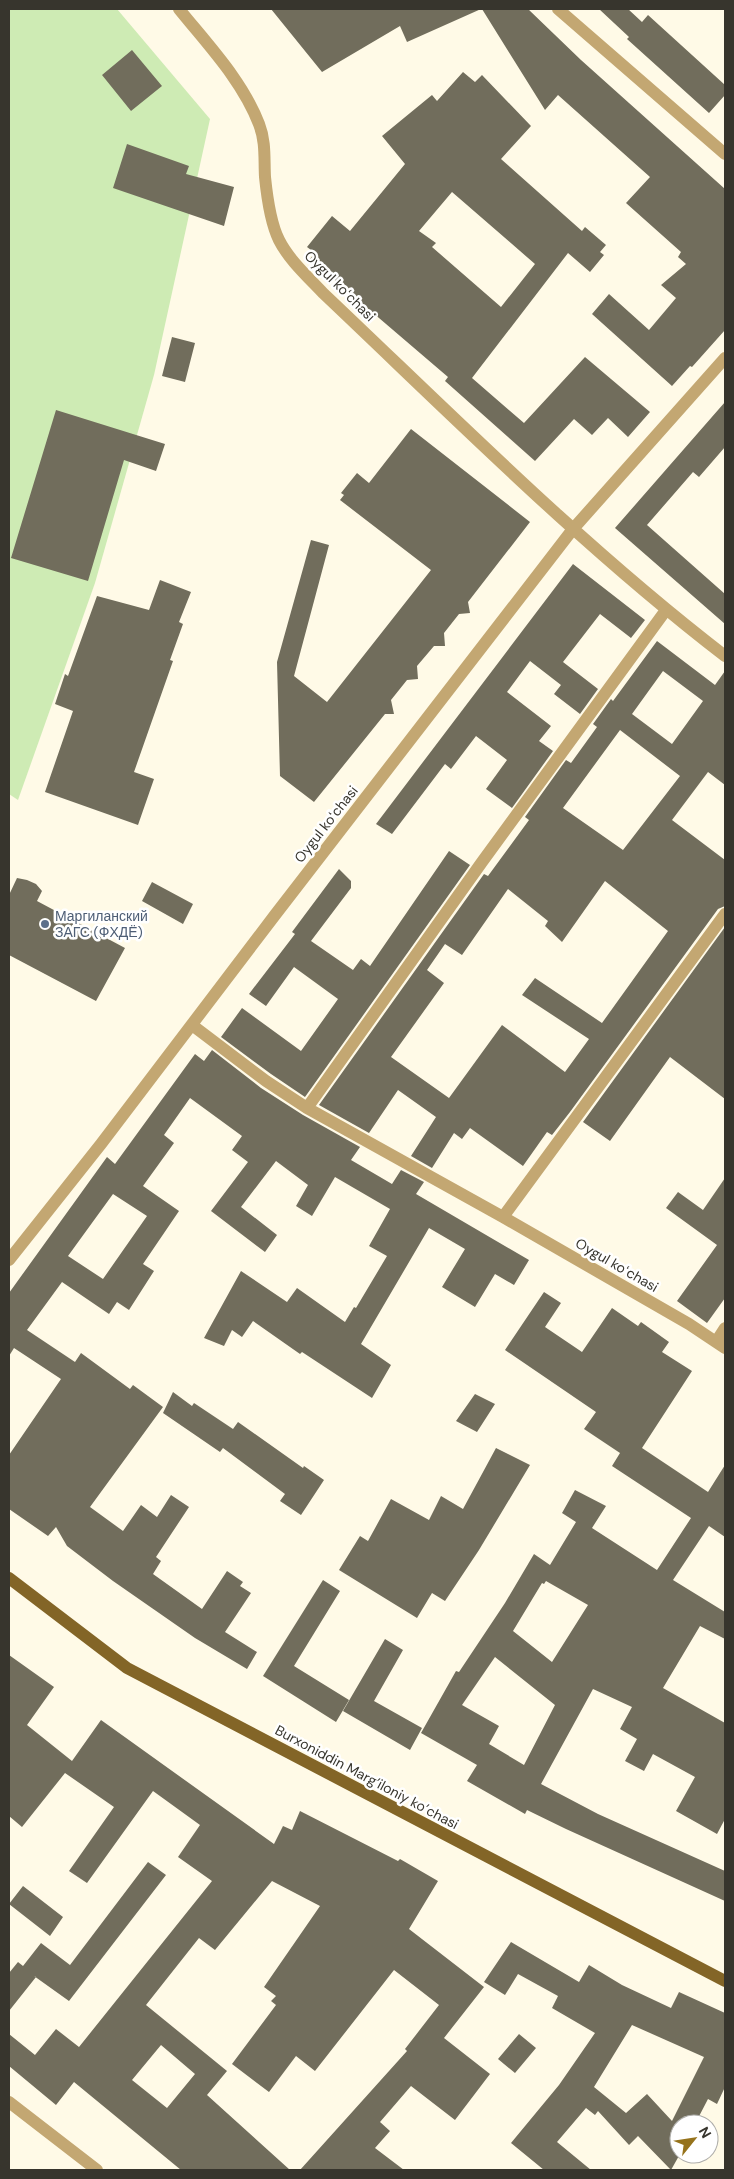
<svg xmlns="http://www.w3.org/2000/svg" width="734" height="2179" viewBox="0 0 734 2179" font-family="'DM Sans',sans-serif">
<rect width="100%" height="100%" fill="#fffae7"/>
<path fill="#ceebb4" d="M9 9H117L210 119 154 375 95 583 18 800 9 794Z"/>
<path fill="#716d5c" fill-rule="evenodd" d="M271 9H481L407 42 400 26 322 72Z
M482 9H528L581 60 725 189V330L692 367 690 366 672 386 592 314 609 294 649 330 676 298 661 285 686 264 678 257 681 252 626 203 650 177 558 95 545 110Z
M599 9H628L642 22 648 15 725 85V95L709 113 627 39 629 37Z
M132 50 162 86 131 111 102 75Z
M463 72 475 82 482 75 531 126 501 159 582 231 585 227 606 245 600 252 604 255 590 272 568 253 472 378 524 423 585 357 650 412 628 437 608 418 592 435 574 419 535 461 445 381 448 377 310 259 315 253 307 247 332 216 350 231 405 164 382 136 432 95 437 101ZM452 192 535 264 501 307 432 247 436 243 419 231Z
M127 144 189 166 186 174 234 187 224 226 113 188Z
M172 337 195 343 185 382 162 376Z
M725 402V447L699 477 693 472 647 525 725 594V624L615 528Z
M56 410 165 444 156 471 124 460 88 581 11 558Z
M411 429 530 522 468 602 470 613 459 614 444 633 445 646H434L417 666 418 679 407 680 391 700 394 714H385L314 802 280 776 277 662 311 540 329 545 294 676 327 702 431 570 340 500 344 495 341 493 357 473 369 483Z
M573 564 645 620 631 638 600 614 563 662 598 689 580 714 554 694 561 685 530 661 507 692 551 726 539 741 553 751 512 808 486 789 507 760 476 736 451 769 445 764 392 834 376 824Z
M160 580 191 592 179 622 183 624 170 660 173 661 134 772 154 779 138 825 45 792 73 711 55 704 65 674 68 676 97 596 149 610Z
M657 641 715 685 725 671V785L708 772 672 820 725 860V906L718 909 570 1112 552 1135 547 1132 523 1166 470 1128 462 1139 454 1133 432 1168 411 1156 436 1117 398 1090 369 1133 319 1105 484 874 488 876 529 820 525 817 566 760 571 763 597 727 593 724 611 699 613 701ZM663 671 703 701 672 744 632 714ZM620 730 680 776 623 850 563 808ZM605 881 668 931 602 1023 535 978 522 995 589 1039 565 1072 502 1025 449 1098 391 1057 444 983 427 970 445 944 462 955 508 889 548 921 545 926 562 942Z
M449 851 470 865 305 1097 271 1074 221 1037 242 1008 301 1051 338 999 294 967 266 1006 249 994 295 934 292 932 339 869 351 881V888L311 941 353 970 361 959 370 966Z
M17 878 27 880 36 884 42 891 37 901 125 948 96 1001 9 955V895Z
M152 882 193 904 183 924 142 901Z
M725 927V1099L670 1057 610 1141 583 1122Z
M212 1050 261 1088 303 1115 360 1147 351 1160 392 1184 401 1170 424 1182 416 1194 529 1260 514 1285 495 1274 475 1307 442 1287 465 1249 429 1228 361 1344 391 1365 372 1398 302 1352 300 1354 253 1321 242 1337 232 1330 224 1346 204 1338 241 1271 287 1302 297 1288 345 1322 354 1307 356 1308 387 1256 369 1246 390 1209 335 1177 312 1216 296 1206 308 1185 276 1161 241 1207 277 1235 265 1252 211 1211 248 1162 232 1150 242 1136 190 1098 164 1135 174 1143 143 1186 179 1211 143 1264 154 1271 129 1310 117 1302 109 1314 62 1282 27 1330 75 1362 81 1353 130 1389 133 1385 163 1407 90 1507 123 1531 141 1505 157 1517 171 1495 189 1507 156 1557 161 1561 153 1574 202 1609 227 1571 243 1582 240 1586 251 1593 225 1632 257 1652 247 1669 195 1638 113 1581 67 1546 56 1527 48 1536 9 1509V1455L61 1379 14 1348 9 1356V1293L107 1157 115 1164 195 1054 204 1061ZM113 1194 147 1216 103 1279 68 1256Z
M725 1178V1298L707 1323 677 1301 717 1245 666 1208 678 1192 703 1210Z
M544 1292 561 1303 545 1327 582 1352 612 1308 638 1326 641 1322 669 1342 662 1352 692 1371 642 1448 708 1492 725 1465V1537L709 1526 673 1580 725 1612V1639L700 1626 663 1688 725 1723V1819L717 1834 676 1811 695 1777 653 1754 644 1771 625 1761 637 1739 620 1729 632 1707 593 1689 541 1784 598 1814 725 1871V1901L566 1829 527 1810 525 1814 467 1781 477 1765 421 1733 456 1671 459 1672 505 1603 534 1554 550 1565 576 1522 562 1513 575 1490 606 1506 592 1528 657 1570 691 1518 612 1466 620 1453 584 1429 596 1412 505 1350ZM546 1581 588 1605 552 1662 513 1631 542 1583 544 1584ZM495 1657 555 1705 524 1765 489 1744 499 1726 462 1705Z
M173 1392 192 1406 194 1403 233 1429 238 1422 303 1468 304 1466 324 1480 301 1515 280 1501 285 1494 223 1448 220 1452 163 1413Z
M475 1394 495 1404 477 1432 456 1421Z
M496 1448 530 1465 479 1550 445 1601 432 1593 417 1618 339 1570 360 1536 368 1541 391 1499 429 1520 441 1496 463 1509Z
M323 1580 340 1591 294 1666 349 1700 336 1722 263 1676Z
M385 1639 403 1650 374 1701 422 1728 410 1750 343 1711Z
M9 1655 54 1687 27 1725 72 1761 101 1720 274 1844 283 1826 292 1830 300 1811 398 1861 400 1859 438 1881 409 1929 484 1987 444 2038 490 2074 455 2120 411 2086 380 2122 390 2131 375 2148 404 2170H300L407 2051 405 2049 439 2005 394 1970 315 2071 296 2056 269 2092 232 2064 276 2005 271 2001 276 1996 264 1987 320 1906 272 1881 215 1950 199 1938 146 2005 227 2071 207 2095 290 2170H181L74 2082 56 2105 9 2066V2034L35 2055 56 2029 79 2047 212 1881 178 1857 200 1825 153 1791 87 1883 69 1871 114 1807 65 1773 22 1827 9 1816ZM161 2045 195 2074 167 2108 132 2080Z
M148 1862 166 1875 69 2001 34 1976 36 1977 9 2011V1973L18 1962 23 1966 41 1943 70 1965Z
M23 1886 63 1917 50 1936 9 1904Z
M511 1942 579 1982 589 1965 622 1985 671 2008 679 1992 725 2013V2087L717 2104 708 2099 695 2124H679L680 2154 671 2170 638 2136 629 2145 598 2111 595 2115 586 2108 557 2142 591 2170H544L511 2143 559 2085 595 2033 552 2008 558 1996 518 1974 505 1995 484 1982ZM632 2025 704 2057 672 2121 647 2094 626 2113 594 2087Z
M519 2034 536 2048 515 2073 498 2059Z"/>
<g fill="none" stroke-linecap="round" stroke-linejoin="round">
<path stroke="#c3a772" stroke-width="12" d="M179 9C208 45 242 80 259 124 266 142 264 159 265 177 267 197 270 222 279 240 289 260 308 277 323 293 454 417 582 546 725 656
M558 9 725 154
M192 1025 266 1081 307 1108 503 1217 689 1324 725 1348
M307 1108 482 862 666 610
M503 1217 725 914
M9 1260 101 1144 275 915 573 529 725 358
M716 1342 725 1328
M9 2102 97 2170"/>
<path stroke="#836527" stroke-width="12" d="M9 1578 127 1668 725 1981"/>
</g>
<circle fill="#5c6f8a" stroke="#fff" stroke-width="2" cx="45" cy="924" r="5"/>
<g text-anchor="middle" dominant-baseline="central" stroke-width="5" stroke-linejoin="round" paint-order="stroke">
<g font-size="14" fill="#37352d" stroke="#fff">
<text transform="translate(340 286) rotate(45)">Oygul koʻchasi</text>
<text transform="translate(326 824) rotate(-52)">Oygul koʻchasi</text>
<text transform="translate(617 1265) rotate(30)">Oygul koʻchasi</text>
<text transform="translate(367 1777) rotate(28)">Burxoniddin Marg’iloniy ko’chasi</text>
</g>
<g font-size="14" fill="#4e5e75" stroke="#fff" text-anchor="start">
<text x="55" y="916">Маргиланский<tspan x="55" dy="16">ЗАГС (ФХДЁ)</tspan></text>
</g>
</g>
<rect width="734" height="2179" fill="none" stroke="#37352d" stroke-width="20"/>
<g transform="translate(694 2139) rotate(60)"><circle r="24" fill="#ffffff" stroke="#afaeab"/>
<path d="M0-4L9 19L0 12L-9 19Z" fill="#96731c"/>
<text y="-8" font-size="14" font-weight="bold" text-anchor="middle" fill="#37352d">N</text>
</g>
</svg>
